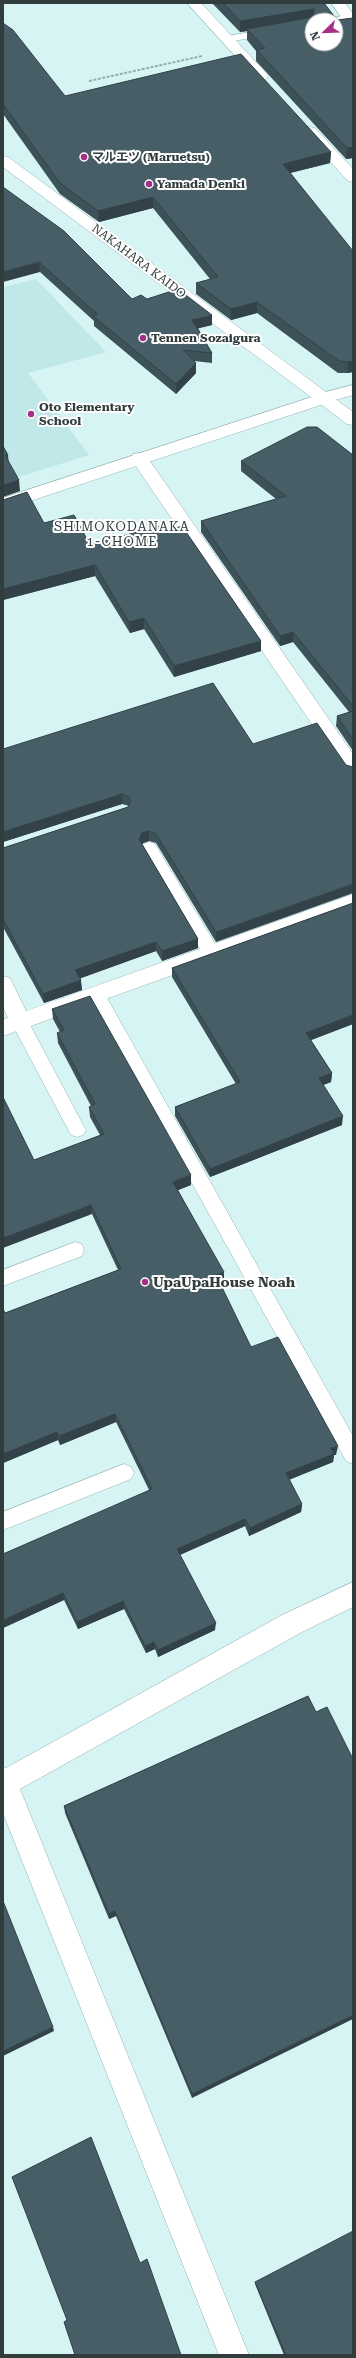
<svg xmlns="http://www.w3.org/2000/svg" width="356" height="2358" viewBox="0 0 356 2358" font-family="'Roboto Serif','Noto Sans JP',serif">
<rect width="100%" height="100%" fill="#d5f4f3"/>
<path fill="#c1e8e8" d="M36 279 106 352 28 373 89 455 3 482V287Z"/>
<g fill="none" stroke-linecap="round" stroke-linejoin="round">
<g stroke="#95b2b2" stroke-width="1">
<path id="service" d="M353 14V20L336 23V20H330L332 18Z
M312 21V27L228 42 222 39 228 36Z
M149 842 155 844 217 947 219 952 217 957 211 958 205 957 141 848 143 844Z
M96 987 102 989 353 1436V1464L346 1461 90 999 88 994 90 989Z
M20 1015 26 1017 83 1125 86 1130 83 1135 77 1137 71 1135 11 1022 14 1017Z
M75 1242 82 1244 84 1250 82 1256 3 1286V1270Z
M124 1464 131 1467 134 1473 131 1479 3 1530V1512Z"/>
</g>
<g stroke="#95b2b2" stroke-width="1">
<path id="minor" d="M187 3H201L266 73 268 76 266 79H256Z
M331 3H345L353 14V28L348 27Z
M310 127 315 128 353 169V182L348 181 305 134 303 131Z
M353 385V395L324 403 318 402 316 398 318 394Z
M139 453 145 454 353 754V776L346 774 133 462 131 458 133 454Z
M353 894V910L3 1036V1019L8 1018 3 1007V976L10 978 26 1011Z
M353 1582V1607L300 1633 20 1789 249 2355H219L3 1813V1767L6 1768 282 1615Z"/>
</g>
<g stroke="#95b2b2" stroke-width="1">
<path id="tertiary" d="M324 393 330 394 332 398 330 402 3 510V498Z"/>
</g>
<g stroke="#95b2b2" stroke-width="1">
<path id="primary" d="M3 156 8 157 353 412V425L347 424 3 167Z"/>
</g>
<path stroke="#95adac" stroke-width="2" stroke-dasharray="3 1.5" stroke-linecap="butt" d="M89 81 202 56"/>
<use href="#service" fill="#fff" fill-rule="evenodd"/>
<use href="#minor" fill="#fff" fill-rule="evenodd"/>
<use href="#tertiary" fill="#fff" fill-rule="evenodd"/>
<use href="#primary" fill="#fff" fill-rule="evenodd"/>
</g>
<path fill="#3d5159" d="M212 3H324L337 20 353 18V158L346 159 256 61V51L247 40V31L240 32Z
M3 23 65 96 331 152 330 163 290 173 353 372 347 373H338L257 313 231 320 196 294V283L210 279 153 208 99 222 60 194 3 114Z
M3 187 132 299H147L212 325 198 328 212 353V363L194 361 196 363V373L176 394 94 326V321L40 272Z
M353 455V751L336 726 337 716 349 712 293 642 280 646 201 532V521L276 499 241 471V461Z
M3 500 44 523 90 545 163 532 261 651 174 677 144 629 130 633 95 576 3 600Z
M253 744 216 942 156 843 149 841 143 843 142 844 198 939V948L162 961 156 951 80 978 82 990 44 1003 3 927V848L128 807 129 806 122 804 3 842V749Z
M353 903V1024L311 1040 332 1073 331 1082 323 1085 342 1125 210 1177 175 1116V1107L236 1084 172 977V968Z
M52 1009 191 1175V1185L178 1190 224 1281 219 1283 251 1347 336 1455H334L333 1462 289 1480 302 1504 301 1512 249 1536 245 1526 180 1555 215 1630 158 1657 155 1649 146 1653 124 1609 78 1629 64 1600 3 1628 149 1490 116 1422 60 1445 58 1440 3 1463V1309L5 1313 118 1270 92 1214 34 1160 100 1135 90 1117 89 1107 91 1106 58 1043 57 1033 60 1032 53 1019Z
M308 1696 192 2098 116 1916 109 1919 65 1813 64 1806Z
M255 2282 353 2355H284L255 2284Z"/>
<path fill="#324248" d="M314 9 313 20 247 29V31L240 32V21Z
M353 147V158L346 159 347 148Z
M331 152 330 163 282 175 283 164Z
M153 197V208L99 222 98 211Z
M39 262 40 272 3 282V272Z
M257 302V313L231 320V309Z
M212 315V325L192 330V320Z
M353 361V372L347 373 348 362Z
M196 363V373L176 394V384Z
M5 455H8L9 466Z
M19 480 20 491 3 497V485Z
M95 565V576L3 600V589Z
M144 618V629L130 633 129 622Z
M293 632V642L280 646V636Z
M261 641V651L174 677V666Z
M122 794V804L3 842V832Z
M149 831V841L143 843 140 849 139 839 142 833Z
M353 884V893L216 942V932Z
M198 939V948L162 961V951Z
M156 942V951L76 980 75 970Z
M81 980 82 990 44 1003 43 994Z
M353 1015V1024L306 1042V1033Z
M332 1073 331 1082 318 1087 319 1078Z
M343 1116 342 1125 210 1177V1169Z
M191 1175V1185L173 1192V1182Z
M91 1205 92 1214 3 1248V1238Z
M224 1272V1281L215 1284 216 1275Z
M115 1414 116 1422 60 1445 59 1436Z
M57 1432 58 1440 3 1463V1454Z
M338 1446 336 1455H334L333 1462 285 1481 286 1473 331 1448Z
M302 1504 301 1512 249 1536 250 1528Z
M245 1519V1526L177 1556V1549Z
M63 1593 64 1600 3 1628V1620Z
M123 1601 124 1609 78 1629 77 1622Z
M216 1623 215 1630 158 1657V1650Z
M154 1642 155 1649 146 1653 145 1646Z
M115 1911 116 1916 109 1919V1914Z
M353 2015V2019L192 2098V2094Z
M53 2027 54 2031 3 2056V2051Z"/>
<path fill="#475e67" stroke="#324248" fill-rule="evenodd" d="M223 3H324L337 20 353 18V147L347 148 257 50 265 48 247 29 313 17 314 9 240 21ZM312 20H336V44H312Z
M3 23 13 30 65 96 241 54 331 152 283 164 353 251V361L348 362 339 361 257 302 231 309 196 283 218 277 153 197 98 211 60 183 3 104Z
M3 187 64 231 132 299 141 295 147 299 178 289 212 315 192 320 212 353 183 350 196 363 176 384 93 316 97 314 39 262 3 272Z
M307 427H317L353 455V706L293 632 280 636 201 521 286 496 241 461Z
M3 446 8 455H5L19 480 3 485Z
M27 492 44 523 74 515 90 545 159 526 163 532 182 526 261 641 174 666 144 618 129 622 95 565 3 589V500Z
M213 683 253 744 317 723 346 765 353 767V884L216 932 156 834 149 831 142 833 139 839 198 939 162 951 156 942 75 970 81 980 43 994 3 919V848L128 807 131 801 128 796 122 794 3 832V749Z
M353 711V740L337 716Z
M353 903V1015L306 1033 332 1073 319 1078 343 1116 210 1169 175 1107 240 1082 172 968Z
M90 996 191 1175 173 1182 224 1272 216 1275 251 1347 278 1337 338 1446 331 1448 334 1454 286 1473 302 1504 250 1528 245 1519 177 1549 216 1623 158 1650 154 1642 145 1646 123 1601 77 1622 63 1593 3 1620V1554L152 1489 115 1414 59 1436 57 1432 3 1454V1309L5 1313 121 1269 91 1205 3 1238V1097L34 1160 104 1134 89 1107 95 1104 57 1033 64 1030 52 1009Z
M308 1696 316 1712 327 1707 353 1759V2015L192 2094 115 1911 109 1914 64 1806Z
M3 1901 53 2027 3 2051Z
M91 2137 140 2263 147 2259 181 2355H75L64 2322 67 2320 12 2177Z
M353 2231V2355H286L255 2282Z"/>
<g fill="#a62f87" stroke="#fff" stroke-width="1.5">
<circle cx="84" cy="157" r="4"/>
<circle cx="149" cy="184" r="4"/>
<circle cx="143" cy="338" r="4"/>
<circle cx="31" cy="414" r="4"/>
<circle cx="145" cy="1282" r="4"/>
</g>
<g text-anchor="middle" dominant-baseline="central" stroke-width="4" stroke-linejoin="round" paint-order="stroke">
<g font-size="12" font-weight="bold" fill="#313d3d" stroke="#fff" text-anchor="start">
<text x="92" y="157">マルエツ (Maruetsu)</text>
<text x="157" y="184">Yamada Denki</text>
<text x="151" y="338">Tennen Sozaigura</text>
<text x="39" y="407">Oto Elementary<tspan x="39" dy="14">School</tspan></text>
</g>
<g font-size="12" fill="#313d3d" stroke="#fff">
<text transform="translate(139 261) rotate(37)">NAKAHARA KAIDO</text>
</g>
<g font-size="13" letter-spacing="1" fill="#313d3d" stroke="#fff">
<text x="122" y="526">SHIMOKODANAKA<tspan x="122" dy="15">1-CHOME</tspan></text>
</g>
<g font-size="14" font-weight="bold" fill="#313d3d" stroke="#fff" text-anchor="start">
<text x="153" y="1282">UpaUpaHouse Noah</text>
</g>
</g>
<rect width="356" height="2358" fill="none" stroke="#313d3d" stroke-width="8"/>
<g transform="translate(324 32) rotate(247)"><circle r="19" fill="#ffffff" stroke="#adb1b1"/>
<path d="M0-3L7 15L0 10L-7 15Z" fill="#a62f87"/>
<text y="-6" font-size="11" font-weight="bold" text-anchor="middle" fill="#313d3d">N</text>
</g>
</svg>
